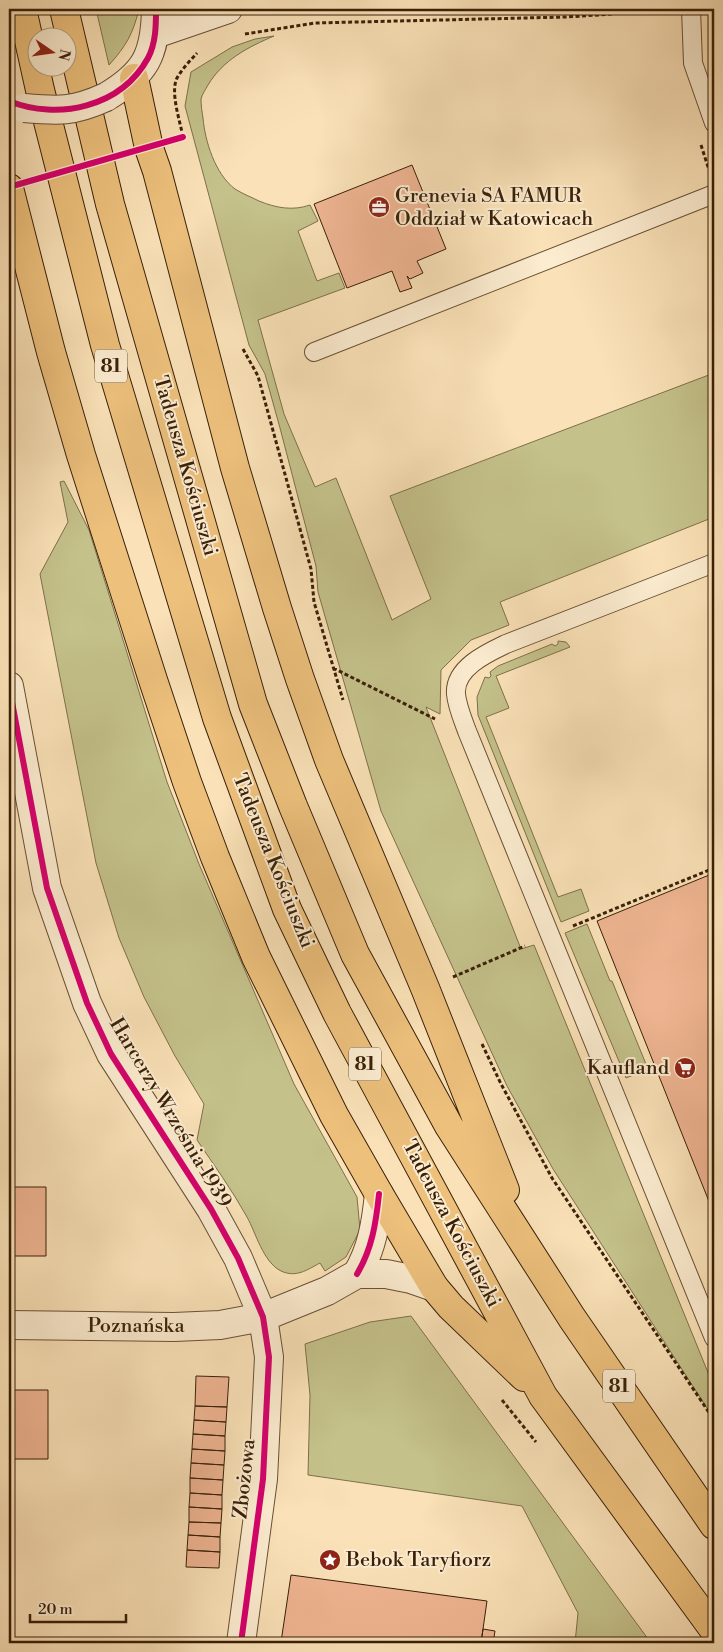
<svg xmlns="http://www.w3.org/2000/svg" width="723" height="1652" viewBox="0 0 723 1652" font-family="'Libre Bodoni',serif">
<rect width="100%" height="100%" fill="#fae1b7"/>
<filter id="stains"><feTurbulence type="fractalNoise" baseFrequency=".004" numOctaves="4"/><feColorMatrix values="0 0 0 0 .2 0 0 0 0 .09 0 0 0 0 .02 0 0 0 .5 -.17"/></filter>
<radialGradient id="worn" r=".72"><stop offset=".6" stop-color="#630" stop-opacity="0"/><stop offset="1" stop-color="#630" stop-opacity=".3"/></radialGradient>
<path fill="#c4c18a" stroke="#7e704a" d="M96 9H139C133 34 126 46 109 65Z
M274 36C248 47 223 60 208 85 206 89 202 94 201 99 201 105 202 112 203 118 205 141 215 174 235 189 243 194 251 197 259 201 276 208 293 211 310 205L318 221 298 231 317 281 339 273 345 288 258 320 284 414 315 487 336 478 392 620 431 599 390 496 714 373V517L500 602 509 625 471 640 441 670 440 714 426 707 521 949 534 945 709 1375 714 1379V1419L553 1169 507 1086 381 811 318 592 316 566 280 428 265 374 249 345 185 106 191 72 232 47 255 39Z
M64 481 89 530 167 782 199 864 294 1084 357 1197 360 1230 346 1257 325 1271 320 1263C307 1270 296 1278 281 1271 263 1262 256 1233 247 1217 232 1190 214 1165 197 1140L204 1104 175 1056 144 997 119 938 96 863 40 574 68 522 60 482Z
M558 641 566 642 570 647 496 676 509 708 486 717 558 897 581 889 589 911 561 922 478 715 477 697 485 677 489 678 491 676 490 672 498 666 552 644 555 646 558 644Z
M587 924 610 981H612L648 1069 626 1078 565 933Z
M411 1316 651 1643H575L578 1613 522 1506 308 1475 310 1395 305 1344 370 1322Z"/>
<path fill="#eeb491" stroke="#392009" d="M412 165 446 249 417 261 423 273 410 279 407 276 412 288 400 292 392 271 347 288 314 204Z
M714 873V1214L597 921Z
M9 1187H46V1256H9Z
M196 1376 229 1377 227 1407 195 1406Z
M9 1390H48V1459H9Z
M195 1406 227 1407 226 1422 194 1420Z
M194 1420 226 1422 225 1436 193 1434Z
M193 1434 225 1436V1451L192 1449Z
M192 1449 225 1451 224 1465 191 1463Z
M191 1463 224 1465 223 1480 190 1478Z
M190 1478 223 1480 222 1495 190 1493Z
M190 1493 222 1495V1509L189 1507Z
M189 1507 222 1509 221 1523 189 1522Z
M189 1522 221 1523 220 1537 188 1535Z
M188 1535 220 1537V1552L187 1550Z
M187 1550 220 1552 219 1568 186 1567Z
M291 1575 487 1601 481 1643H292L281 1642Z
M483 1629 495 1631 493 1643H481Z"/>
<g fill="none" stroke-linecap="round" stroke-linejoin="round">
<g stroke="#695034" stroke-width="20">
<path id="service" d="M691 9 693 63 714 123
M314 352 714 194
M714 563 506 644C487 653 454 668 456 694 457 706 463 720 467 731L714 1338"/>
</g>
<g stroke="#695034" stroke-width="30">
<path id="minor" d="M9 686 47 888 87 1003 111 1054 211 1209 238 1258 263 1317 269 1357 263 1479 241 1643
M357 1274C372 1249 376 1223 379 1194
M9 1325 174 1327 220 1325 263 1317 327 1291 357 1274H386L411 1279 434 1287"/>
</g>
<g stroke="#695034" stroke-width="30">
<path id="tertiary" d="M155 34 228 9
M106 97C146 73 155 55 156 9"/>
</g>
<g stroke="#392009" stroke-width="30">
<path id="primary" d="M22 9 40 90 105 345 217 718 287 909 337 1013 543 1396 714 1630
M64 9 110 204 253 704 293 806 355 954 449 1126 572 1318 714 1525
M134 78 149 148 157 171 235 468 277 608 300 679 329 760 425 988 505 1190
M9 188 51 352 81 455 153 680 187 782 215 857 256 957 334 1115 379 1194 434 1287 451 1307 524 1377"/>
</g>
<path stroke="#392009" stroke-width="3" stroke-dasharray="4 2.5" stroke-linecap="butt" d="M245 34 315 23 566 17 614 14
M183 137C180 121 170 92 177 78 182 69 190 61 197 53
M701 145 709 170
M243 349 258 376 311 569 314 602 343 700
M333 668 435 719
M573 926 714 868
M453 977 525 946
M482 1044 501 1084 552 1178 714 1420
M502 1400 536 1442"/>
<use href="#service" stroke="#fcecd0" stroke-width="18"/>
<use href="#minor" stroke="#fcecd0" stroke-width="28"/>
<use href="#tertiary" stroke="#fcecd0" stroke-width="28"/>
<use href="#primary" stroke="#edc07c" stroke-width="28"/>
<g stroke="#695034" stroke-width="30" stroke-linecap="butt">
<path id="tertiary-bridge" d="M24 108C59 111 73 112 106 97"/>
</g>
<use href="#tertiary-bridge" stroke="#fcecd0" stroke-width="28"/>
<g stroke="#fcecd0" stroke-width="9">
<path id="cycleway" d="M9 101C58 121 121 107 148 58 156 43 156 25 156 9
M9 187 183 137
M9 686 47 888 87 1003 111 1054 211 1209 238 1258 263 1317 269 1357 263 1479 241 1643
M357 1274C372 1249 376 1223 379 1194"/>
</g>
<use href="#cycleway" stroke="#d6006c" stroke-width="6"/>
</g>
<defs>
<g id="office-disc" transform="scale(1.125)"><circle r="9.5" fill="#8f2418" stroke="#fcecd0"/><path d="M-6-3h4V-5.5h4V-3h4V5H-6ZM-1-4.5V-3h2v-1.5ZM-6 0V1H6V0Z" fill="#fff"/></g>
<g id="supermarket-disc" transform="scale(1.125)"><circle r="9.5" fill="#8f2418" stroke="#fcecd0"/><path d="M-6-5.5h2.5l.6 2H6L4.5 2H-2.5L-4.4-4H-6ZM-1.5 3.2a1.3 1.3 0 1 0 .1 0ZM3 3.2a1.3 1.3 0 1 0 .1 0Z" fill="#fff"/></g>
<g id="sight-disc" transform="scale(1.125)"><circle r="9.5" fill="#8f2418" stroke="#fcecd0"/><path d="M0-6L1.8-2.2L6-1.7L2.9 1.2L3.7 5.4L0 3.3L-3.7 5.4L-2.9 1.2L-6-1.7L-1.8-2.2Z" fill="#fff"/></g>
</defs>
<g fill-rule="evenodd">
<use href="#office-disc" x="379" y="207"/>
<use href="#supermarket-disc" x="685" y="1068"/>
<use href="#sight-disc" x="330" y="1560"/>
</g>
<g text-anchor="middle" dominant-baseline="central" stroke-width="4" stroke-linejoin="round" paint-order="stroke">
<g fill="#fcecd0" stroke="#745d45" stroke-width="1">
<rect x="95" y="349.5" width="32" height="33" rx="4"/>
<rect x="349" y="1047.5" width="32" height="33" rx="4"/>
<rect x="603" y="1369.5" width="32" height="33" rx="4"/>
</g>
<g font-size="19" font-weight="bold" fill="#392009">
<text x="111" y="366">81</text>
<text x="365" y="1064">81</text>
<text x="619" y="1386">81</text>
</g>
<g font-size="20" fill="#392009" stroke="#fcecd0" text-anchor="start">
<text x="395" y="196">Grenevia SA FAMUR<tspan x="395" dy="23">Oddział w Katowicach</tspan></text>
<text x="669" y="1068" text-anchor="end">Kaufland</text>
<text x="346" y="1560">Bebok Taryfiorz</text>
</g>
<g font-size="20" fill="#392009" stroke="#fcecd0">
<text transform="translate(185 466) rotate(74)">Tadeusza Kościuszki</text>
<text transform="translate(273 861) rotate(68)">Tadeusza Kościuszki</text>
<text transform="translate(170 1113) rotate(59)">Harcerzy Września 1939</text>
<text transform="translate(451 1224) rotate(62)">Tadeusza Kościuszki</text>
<text x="136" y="1326">Poznańska</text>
<text transform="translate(245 1479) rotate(-84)">Zbożowa</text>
</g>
</g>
<rect width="723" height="1652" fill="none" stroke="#fae1b7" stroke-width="30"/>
<rect x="10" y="10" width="703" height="1632" fill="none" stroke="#392009" stroke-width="2.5"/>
<rect x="15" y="15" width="693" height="1622" fill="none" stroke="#392009"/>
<g transform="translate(52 52) rotate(103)"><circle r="24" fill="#fcecd0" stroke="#ae9a80"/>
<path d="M0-4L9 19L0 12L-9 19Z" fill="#8f2418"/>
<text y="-8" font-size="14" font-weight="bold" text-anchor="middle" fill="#392009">N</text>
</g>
<path d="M30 1614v8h96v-8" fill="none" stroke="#392009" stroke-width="2.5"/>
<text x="38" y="1614" font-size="15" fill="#392009" stroke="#fcecd0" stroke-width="4" paint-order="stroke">20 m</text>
<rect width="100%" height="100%" filter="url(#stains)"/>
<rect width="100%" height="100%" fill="url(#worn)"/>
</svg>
